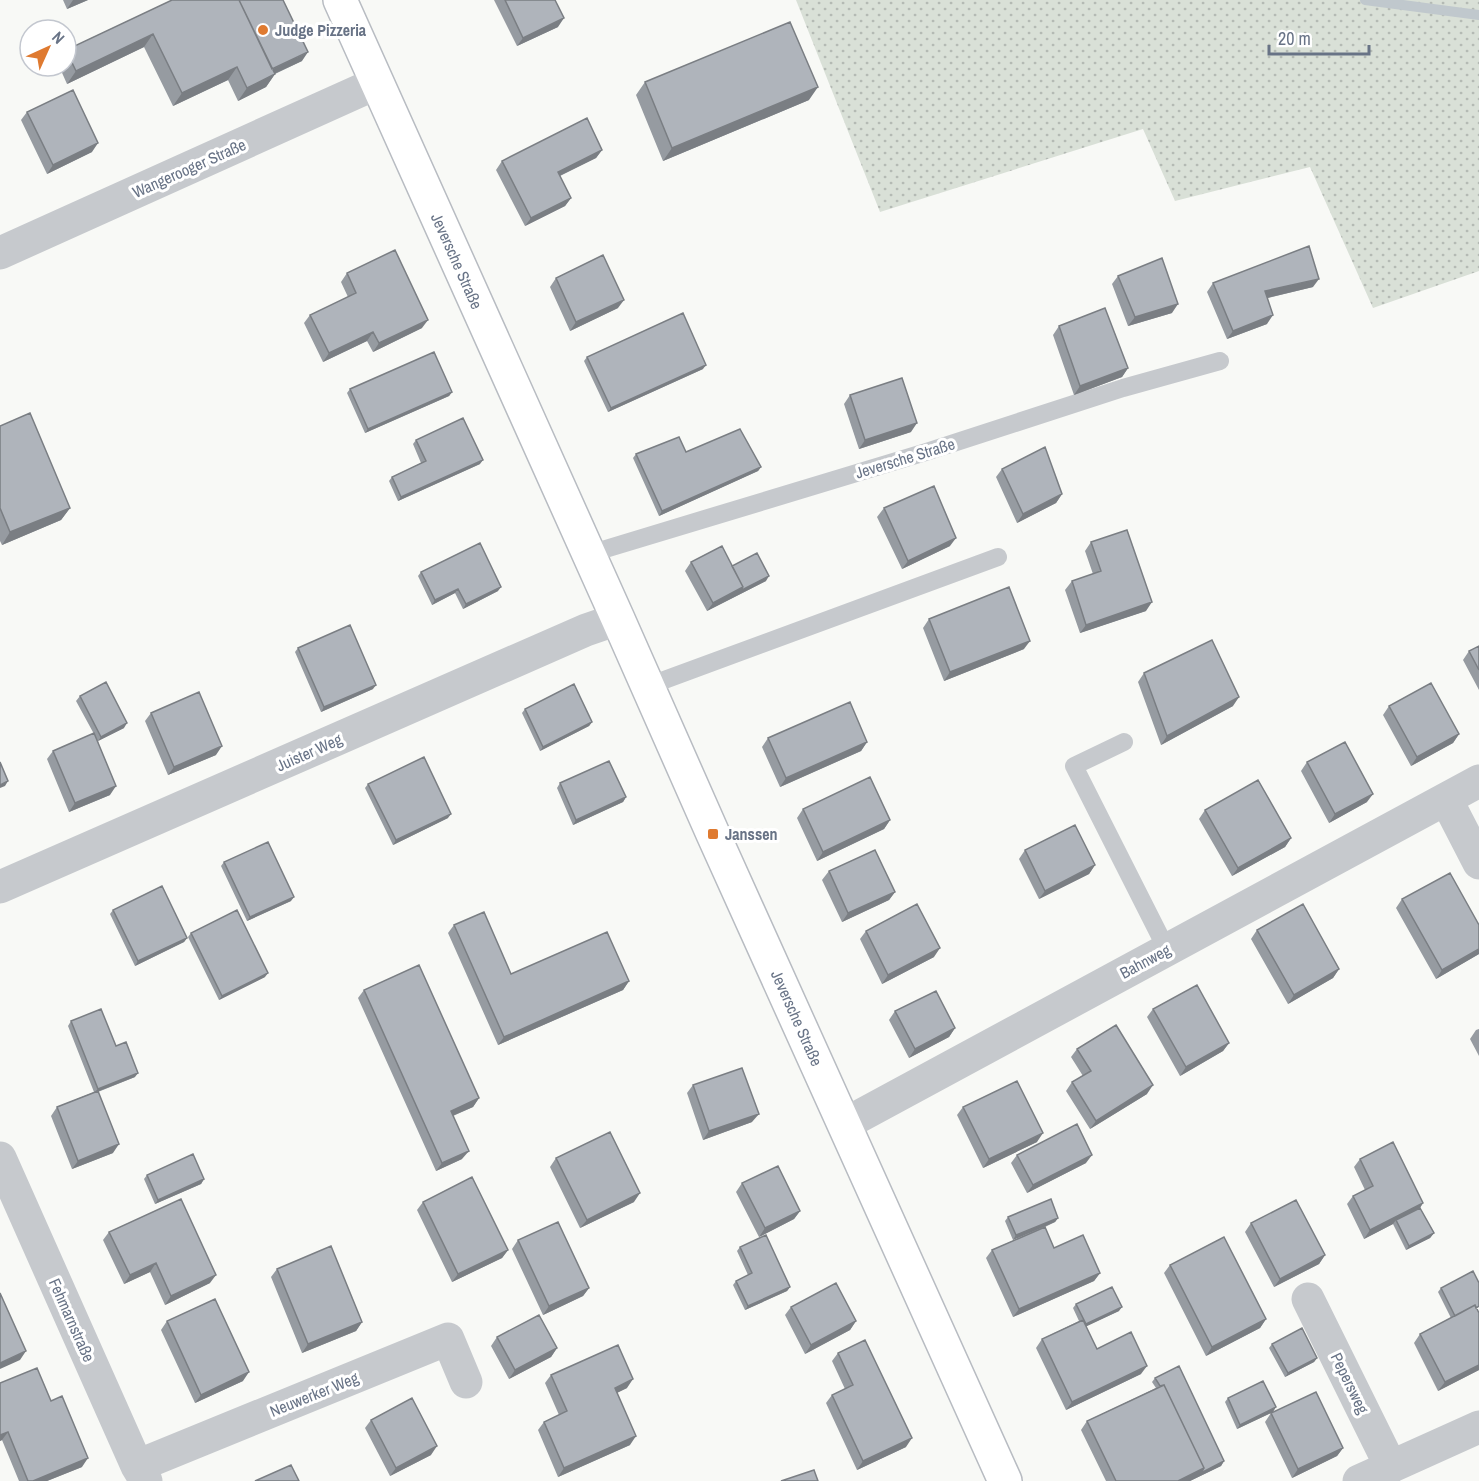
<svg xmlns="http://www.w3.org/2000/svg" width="1479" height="1481" viewBox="0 0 1479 1481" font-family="'Archivo Narrow',sans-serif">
<defs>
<pattern id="grass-dots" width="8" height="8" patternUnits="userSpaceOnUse" patternTransform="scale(1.5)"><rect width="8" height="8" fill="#d9e0d7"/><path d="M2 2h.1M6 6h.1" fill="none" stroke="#b4bab4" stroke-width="1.8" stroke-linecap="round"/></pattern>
</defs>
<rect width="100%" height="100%" fill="#f8f9f6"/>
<path fill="url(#grass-dots)" d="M796 0H1479V271L1373 308 1310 167 1175 201 1143 129 880 212Z"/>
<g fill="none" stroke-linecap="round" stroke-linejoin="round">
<path stroke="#c0c8cd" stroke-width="10" d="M1365 0 1479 15"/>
<g stroke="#b8bcc2" stroke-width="36">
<path id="secondary" d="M340 0 618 619 713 834 1005 1481"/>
</g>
<path stroke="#c6c9cd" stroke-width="18" d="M589 554 926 452 1123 388 1220 361
M648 686 998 557
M1124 742 1074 766 1167 950"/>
<path stroke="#c6c9cd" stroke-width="33" d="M0 253 377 83
M1446 799 1479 863
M0 887 586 630 618 619
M845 1124 1479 781
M0 1158 137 1466 146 1481
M1308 1299 1391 1467
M137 1466 448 1339 466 1382
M1359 1481 1479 1427"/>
<use href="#secondary" stroke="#fff" stroke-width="33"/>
</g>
<path fill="#969ba1" d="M63 0H88L67 9Z
M172 0 302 61 275 74 266 87 238 101 228 80 173 106 144 47 67 84 59 66H66V50Z
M494 0H555L558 27 517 46Z
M645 82 809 100 663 161 636 95Z
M27 112 92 152 47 174 21 120Z
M602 150 596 158 560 176 571 198 565 206 525 226 496 170 502 161Z
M347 273 422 328 373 352 367 341 323 362 304 323 310 315 348 297 341 282Z
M1118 276 1172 313 1128 326 1112 284Z
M556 278 618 308 570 331 550 287Z
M1213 283 1313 287 1268 298 1267 324 1227 339 1207 292Z
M1059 326 1128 368 1122 377 1074 395 1053 335Z
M587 357 703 369 608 412 584 361Z
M350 389 452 392 449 396 365 433 347 393Z
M850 395 911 432 859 449 844 404Z
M0 426 70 508 61 520 2 545 0 541Z
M416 440 480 464 398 501 389 481 392 477 421 463 413 444Z
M686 452 761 467 758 471 659 516 633 458 636 454Z
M1002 469 1062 494 1056 503 1017 523 996 477Z
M884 508 950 546 902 569 877 517Z
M1091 542 1146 611 1080 633 1065 590 1072 581 1093 574 1085 551Z
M691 562 732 566 766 581 707 611 685 571Z
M421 572 498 591 463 609 455 593 432 605 418 576Z
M929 619 1024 649 944 681 923 628Z
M1479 646V690L1463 660 1469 651Z
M298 648 373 689 321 712 295 652Z
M1144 673 1233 706 1161 745 1138 682Z
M80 696 124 728 98 741 110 795 69 812 47 759 53 751 94 734 76 701Z
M1389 706 1459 734 1453 743 1411 766 1383 715Z
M525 709 592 722 589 726 540 751 522 713Z
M151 713 216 755 168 775 145 721Z
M768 738 867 742 861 751 780 787 762 747Z
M1307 762 1367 802 1329 823 1301 771Z
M560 783 626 797 623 802 573 825 557 788Z
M368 784 448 818 393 845 365 788Z
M803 809 890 820 884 829 817 861 797 818Z
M1205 810 1291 838 1285 847 1232 876 1199 819Z
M1025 850 1095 865 1089 874 1039 899 1019 859Z
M224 862 291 901 247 921 221 866Z
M829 871 895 892 889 900 842 922 822 880Z
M1402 899 1479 925V954L1436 979 1396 908Z
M113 910 187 938 184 942 135 966 110 914Z
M454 925 511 974 629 981 623 990 498 1045 448 933Z
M1257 930 1339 969 1333 978 1288 1004 1251 939Z
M866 931 934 957 882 984 860 939Z
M191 933 265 977 219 1000 188 937Z
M364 990 479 1098 473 1107 453 1116 462 1159 436 1171 358 998Z
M1153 1009 1229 1043 1223 1051 1180 1076 1147 1017Z
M895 1011 955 1028 949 1037 909 1058 889 1020Z
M71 1021 116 1046 135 1077 98 1092 113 1153 72 1169 51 1116 57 1107 94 1092 68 1026Z
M1479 1029V1056L1470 1039 1476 1030Z
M1077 1049 1147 1094 1090 1129 1066 1091 1072 1082 1083 1076 1071 1057Z
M693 1085 752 1122 703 1140 687 1093Z
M963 1107 1037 1142 983 1168 957 1115Z
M1017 1155 1086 1163 1027 1193 1011 1163Z
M556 1158 634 1202 580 1228 550 1167Z
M1360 1159 1423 1203 1420 1208 1434 1233 1430 1238 1406 1250 1393 1224 1364 1239 1347 1204 1353 1196 1365 1190 1354 1167Z
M147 1175 204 1179 201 1184 155 1204 144 1179Z
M742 1183 800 1211 794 1219 759 1237 736 1192Z
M423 1202 508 1250 502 1258 452 1282 417 1210Z
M1008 1217 1058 1218 1055 1222 1045 1227 1054 1248 1100 1273 1094 1281 1013 1317 986 1258 992 1250 1041 1228 1013 1240 1005 1221Z
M1251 1223 1325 1255 1319 1264 1274 1287 1245 1232Z
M109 1232 210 1283 165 1305 150 1272 124 1284 103 1240Z
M518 1240 589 1288 583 1296 543 1315 512 1249Z
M740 1247 790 1287 787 1291 745 1310 733 1285 736 1281 748 1275 737 1251Z
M1170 1265 1266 1319 1260 1328 1206 1356 1164 1273Z
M277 1269 362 1322 356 1331 302 1353 271 1277Z
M1441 1288 1477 1310 1479 1313V1370L1438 1391 1414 1343 1420 1334 1451 1318 1438 1292Z
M1076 1304 1119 1311 1086 1326 1097 1349 1141 1374 1066 1410 1036 1348 1042 1339 1079 1321 1073 1308Z
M791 1307 856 1321 850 1330 805 1354 785 1315Z
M167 1321 243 1381 195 1403 161 1330Z
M497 1337 557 1348 551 1357 509 1379 491 1346Z
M1272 1344 1317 1358 1314 1362 1285 1377 1269 1348Z
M838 1353 906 1447 857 1470 826 1403 832 1395 845 1389 832 1361Z
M551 1375 627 1388 617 1393 630 1445 558 1477 538 1430 544 1422 559 1415 545 1383Z
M1155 1378 1224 1461 1221 1466 1190 1481H1106L1081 1430 1087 1421 1156 1388 1152 1382Z
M0 1383 51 1401 82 1467 47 1481H19L2 1440 0 1441Z
M1228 1398 1273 1412 1237 1429 1225 1402Z
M1271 1413 1343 1448 1337 1456 1292 1478 1265 1422Z
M371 1420 431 1455 390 1476 365 1428Z"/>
<path fill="#7a7e83" d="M73 0H88L67 9Z
M564 18 558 27 517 46 523 38Z
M153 34 144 47 67 84 76 71Z
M308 52 302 61 263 79 269 71Z
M237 67 228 80 173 106 182 93Z
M275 74 266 87 238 101 247 88Z
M818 87 809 100 663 161 672 148Z
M98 143 92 152 47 174 53 165Z
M602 150 596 158 551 180 558 172Z
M571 198 565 206 525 226 531 218Z
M1319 279 1313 287 1259 300 1265 291Z
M624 300 618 308 570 331 576 322Z
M1178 304 1172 313 1128 326 1135 317Z
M1273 315 1267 324 1227 339 1233 331Z
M428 320 422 328 373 352 379 343Z
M373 332 367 341 323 362 329 353Z
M706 365 703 369 608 412 611 408Z
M1128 368 1122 377 1074 395 1080 386Z
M452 392 449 396 365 433 368 429Z
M917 423 911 432 859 449 865 440Z
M483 460 480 464 398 501 401 497Z
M761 467 758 471 659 516 662 511Z
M1062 494 1056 503 1017 523 1023 514Z
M70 508 61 520 2 545 10 532Z
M956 538 950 546 902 569 908 561Z
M769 576 766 581 707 611 713 603 743 587Z
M501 587 498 591 463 609 466 604Z
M458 589 455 593 432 605 435 600Z
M1152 602 1146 611 1080 633 1086 625Z
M1030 641 1024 649 944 681 950 672Z
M376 685 373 689 321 712 324 707Z
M1239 697 1233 706 1161 745 1167 736Z
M592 722 589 726 540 751 543 747Z
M127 723 124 728 98 741 101 737Z
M1459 734 1453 743 1411 766 1417 757Z
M867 742 861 751 780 787 786 778Z
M222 746 216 755 168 775 174 767Z
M8 781 5 786 0 788V785Z
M116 786 110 795 69 812 75 803Z
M1373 794 1367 802 1329 823 1335 814Z
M626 797 623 802 573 825 576 820Z
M451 814 448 818 393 845 396 840Z
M890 820 884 829 817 861 823 852Z
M1291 838 1285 847 1232 876 1238 868Z
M1095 865 1089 874 1039 899 1045 891Z
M895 892 889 900 842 922 848 913Z
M294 897 291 901 247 921 250 917Z
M187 938 184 942 135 966 138 961Z
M940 948 934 957 882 984 888 975Z
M1479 949V954L1436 979 1442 970Z
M1339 969 1333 978 1288 1004 1294 995Z
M268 973 265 977 219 1000 222 996Z
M629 981 623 990 498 1045 504 1037Z
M955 1028 949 1037 909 1058 915 1049Z
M1229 1043 1223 1051 1180 1076 1186 1067Z
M138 1073 135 1077 94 1093 98 1089Z
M1153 1085 1147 1094 1090 1129 1096 1121Z
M479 1098 473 1107 445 1119 451 1111Z
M759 1114 752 1122 703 1140 709 1131Z
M1043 1133 1037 1142 983 1168 989 1159Z
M119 1144 113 1153 72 1169 78 1161Z
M469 1151 462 1159 436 1171 442 1163Z
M1092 1155 1086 1163 1027 1193 1033 1185Z
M204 1179 201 1184 155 1204 158 1200Z
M640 1193 634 1202 580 1228 587 1220Z
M1423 1203 1417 1212 1396 1220 1393 1224 1364 1239 1370 1230Z
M800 1211 794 1219 759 1237 765 1228Z
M1058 1218 1055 1222 1013 1240 1016 1235Z
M1434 1233 1430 1238 1406 1250 1409 1246Z
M508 1250 502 1258 452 1282 458 1274Z
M1325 1255 1319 1264 1274 1287 1280 1279Z
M156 1263 150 1272 124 1284 130 1275Z
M1100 1273 1094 1281 1013 1317 1019 1309Z
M216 1275 210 1283 165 1305 171 1296Z
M790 1287 787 1291 745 1310 748 1306Z
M589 1288 583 1296 543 1315 549 1306Z
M1122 1307 1119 1311 1083 1328 1086 1324Z
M1266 1319 1260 1328 1206 1356 1212 1347Z
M856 1321 850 1330 805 1354 811 1345Z
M362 1322 356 1331 302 1353 308 1344Z
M557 1348 551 1357 509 1379 515 1370Z
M26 1351 20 1360 0 1369V1363Z
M1317 1358 1314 1362 1285 1377 1288 1373Z
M1479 1365V1370L1438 1391 1445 1382Z
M1147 1366 1141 1374 1066 1410 1072 1402Z
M249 1372 243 1381 195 1403 201 1395Z
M633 1379 627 1388 608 1397 615 1388Z
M1276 1407 1273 1412 1237 1429 1240 1425Z
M8 1432 2 1440 0 1441V1435Z
M636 1436 630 1445 558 1477 564 1468Z
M912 1438 906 1447 857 1470 863 1461Z
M437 1446 431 1455 390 1476 396 1468Z
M1343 1448 1337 1456 1292 1478 1298 1469Z
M88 1458 82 1467 47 1481H33Z
M1224 1461 1221 1466 1190 1481H1178L1204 1468Z"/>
<path fill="#afb4bb" stroke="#7a7e83" stroke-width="1.5" d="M172 0H239L275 74 247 88 237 67 182 93 153 34 76 71 66 50Z
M239 0H283L308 52 272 69Z
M505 0H555L564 18 523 38Z
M790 22 818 87 672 148 645 82Z
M73 90 98 143 53 165 27 112Z
M587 118 602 150 558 172 571 198 531 218 502 161Z
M1309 246 1319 279 1265 291 1273 315 1233 331 1213 283Z
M395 250 428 320 379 343 373 332 329 353 310 315 356 293 347 273Z
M603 255 624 300 576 322 556 278Z
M1162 258 1178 304 1135 317 1118 276Z
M1105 308 1128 368 1080 386 1059 326Z
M683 313 706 365 611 408 587 357Z
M434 352 452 392 368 429 350 389Z
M902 378 917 423 865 440 850 395Z
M30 413 70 508 10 532 0 508V426Z
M463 418 483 460 401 497 392 477 426 461 416 440Z
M740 429 761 467 662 511 636 454 679 437 686 452Z
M1045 447 1062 494 1023 514 1002 469Z
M934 486 956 538 908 561 884 508Z
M1127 530 1152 602 1086 625 1072 581 1101 571 1091 542Z
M480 543 501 587 466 604 458 589 435 600 421 572Z
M722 546 743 587 713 603 691 562Z
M757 553 769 576 740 591 743 587 732 566Z
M1009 587 1030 641 950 672 929 619Z
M350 625 376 685 324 707 298 648Z
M1212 640 1239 697 1167 736 1144 673Z
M1479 646V670L1469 651Z
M106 682 127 723 101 737 80 696Z
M1431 683 1459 734 1417 757 1389 706Z
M574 684 592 722 543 747 525 709Z
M199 692 222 746 174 767 151 713Z
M850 702 867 742 786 778 768 738Z
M94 733 116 786 75 803 53 751Z
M1345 742 1373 794 1335 814 1307 762Z
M424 757 451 814 396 840 368 784Z
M609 761 626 797 576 820 560 783Z
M0 762 8 781 0 785Z
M870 777 890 820 823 852 803 809Z
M1258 780 1291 838 1238 868 1205 810Z
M1075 825 1095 865 1045 891 1025 850Z
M268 842 294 897 250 917 224 862Z
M875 850 895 892 848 913 829 871Z
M1450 873 1479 925V949L1442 970 1402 899Z
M162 886 187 938 138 961 113 910Z
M917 904 940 948 888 975 866 931Z
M1303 904 1339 969 1294 995 1257 930Z
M237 910 268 973 222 996 191 933Z
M484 912 511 974 607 932 629 981 504 1037 454 925Z
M419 965 479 1098 451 1111 469 1151 442 1163 364 990Z
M1197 985 1229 1043 1186 1067 1153 1009Z
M936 991 955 1028 915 1049 895 1011Z
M101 1009 116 1046 126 1042 138 1073 98 1089 71 1021Z
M1116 1025 1153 1085 1096 1121 1072 1082 1091 1071 1077 1049Z
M742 1068 759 1114 709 1131 693 1085Z
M1017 1081 1043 1133 989 1159 963 1107Z
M98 1091 119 1144 78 1161 57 1107Z
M1077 1124 1092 1155 1033 1185 1017 1155Z
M610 1132 640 1193 587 1220 556 1158Z
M1393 1142 1423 1203 1370 1230 1353 1196 1373 1186 1360 1159Z
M193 1154 204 1179 158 1200 147 1175Z
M778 1166 800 1211 765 1228 742 1183Z
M472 1177 508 1250 458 1274 423 1202Z
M181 1199 216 1275 171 1296 156 1263 130 1275 109 1232Z
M1051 1199 1058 1218 1016 1235 1008 1217Z
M1296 1200 1325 1255 1280 1279 1251 1223Z
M1420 1208 1434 1233 1409 1246 1396 1220Z
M558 1222 589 1288 549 1306 518 1240Z
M1045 1227 1054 1248 1083 1235 1100 1273 1019 1309 992 1250Z
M766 1235 790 1287 748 1306 736 1281 752 1273 740 1247Z
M1224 1237 1266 1319 1212 1347 1170 1265Z
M331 1246 362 1322 308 1344 277 1269Z
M1473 1271 1479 1283V1306L1476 1308 1475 1305 1455 1316 1441 1288Z
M836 1283 856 1321 811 1345 791 1307Z
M1112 1287 1122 1307 1086 1324 1076 1304Z
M0 1293 26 1351 0 1363Z
M215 1299 249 1372 201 1395 167 1321Z
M1475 1305 1479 1313V1365L1445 1382 1420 1334Z
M539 1315 557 1348 515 1370 497 1337Z
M1083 1320 1097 1349 1131 1332 1147 1366 1072 1402 1042 1339Z
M1302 1328 1317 1358 1288 1373 1272 1344Z
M865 1340 912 1438 863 1461 832 1395 853 1385 838 1353Z
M618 1345 633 1379 615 1388 636 1436 564 1468 544 1422 567 1411 551 1375Z
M1179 1366 1224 1461 1201 1473 1204 1468 1164 1385 1160 1386 1155 1378Z
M37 1368 51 1401 62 1396 88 1458 33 1481H28L8 1432 0 1435V1383Z
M1263 1381 1276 1407 1240 1425 1228 1398Z
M1164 1385 1204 1468 1178 1481H1116L1087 1421Z
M1316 1392 1343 1448 1298 1469 1271 1413Z
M412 1398 437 1446 396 1468 371 1420Z
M291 1465 299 1481H255Z
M814 1470 818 1481H781Z"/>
<g fill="#df7a30" stroke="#fff" stroke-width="2">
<circle cx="263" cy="30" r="6"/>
<rect x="707" y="828" width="12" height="12" rx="3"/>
</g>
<g text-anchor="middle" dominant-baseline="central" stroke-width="6" stroke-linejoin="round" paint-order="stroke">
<g font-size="16" font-weight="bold" fill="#687386" stroke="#fff" text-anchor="start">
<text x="275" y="30">Judge Pizzeria</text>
<text x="725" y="834">Janssen</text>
</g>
<g font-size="16" fill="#687386" stroke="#fff">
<text transform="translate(189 168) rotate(-24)">Wangerooger Straße</text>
<text transform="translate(457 261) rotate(66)">Jeversche Straße</text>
<text transform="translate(905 458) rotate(-17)">Jeversche Straße</text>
<text transform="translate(309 752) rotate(-24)">Juister Weg</text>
<text transform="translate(1145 961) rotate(-28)">Bahnweg</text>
<text transform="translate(797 1018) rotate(66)">Jeversche Straße</text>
<text transform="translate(72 1320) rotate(66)">Fehmarnstraße</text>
<text transform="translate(1350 1383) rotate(64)">Pepersweg</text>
<text transform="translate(314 1394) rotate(-22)">Neuwerker Weg</text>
</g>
</g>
<g transform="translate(48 48) rotate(45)"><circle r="28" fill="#ffffff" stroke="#c3c7cf" stroke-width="1.5"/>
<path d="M0-4.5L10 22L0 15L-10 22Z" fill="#df7a30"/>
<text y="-9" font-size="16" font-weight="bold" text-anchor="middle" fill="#687386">N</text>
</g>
<path d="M1269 45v9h100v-9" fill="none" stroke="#687386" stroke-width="3"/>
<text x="1278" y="45" font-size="18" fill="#687386" stroke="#ffffff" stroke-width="4.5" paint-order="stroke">20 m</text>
</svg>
